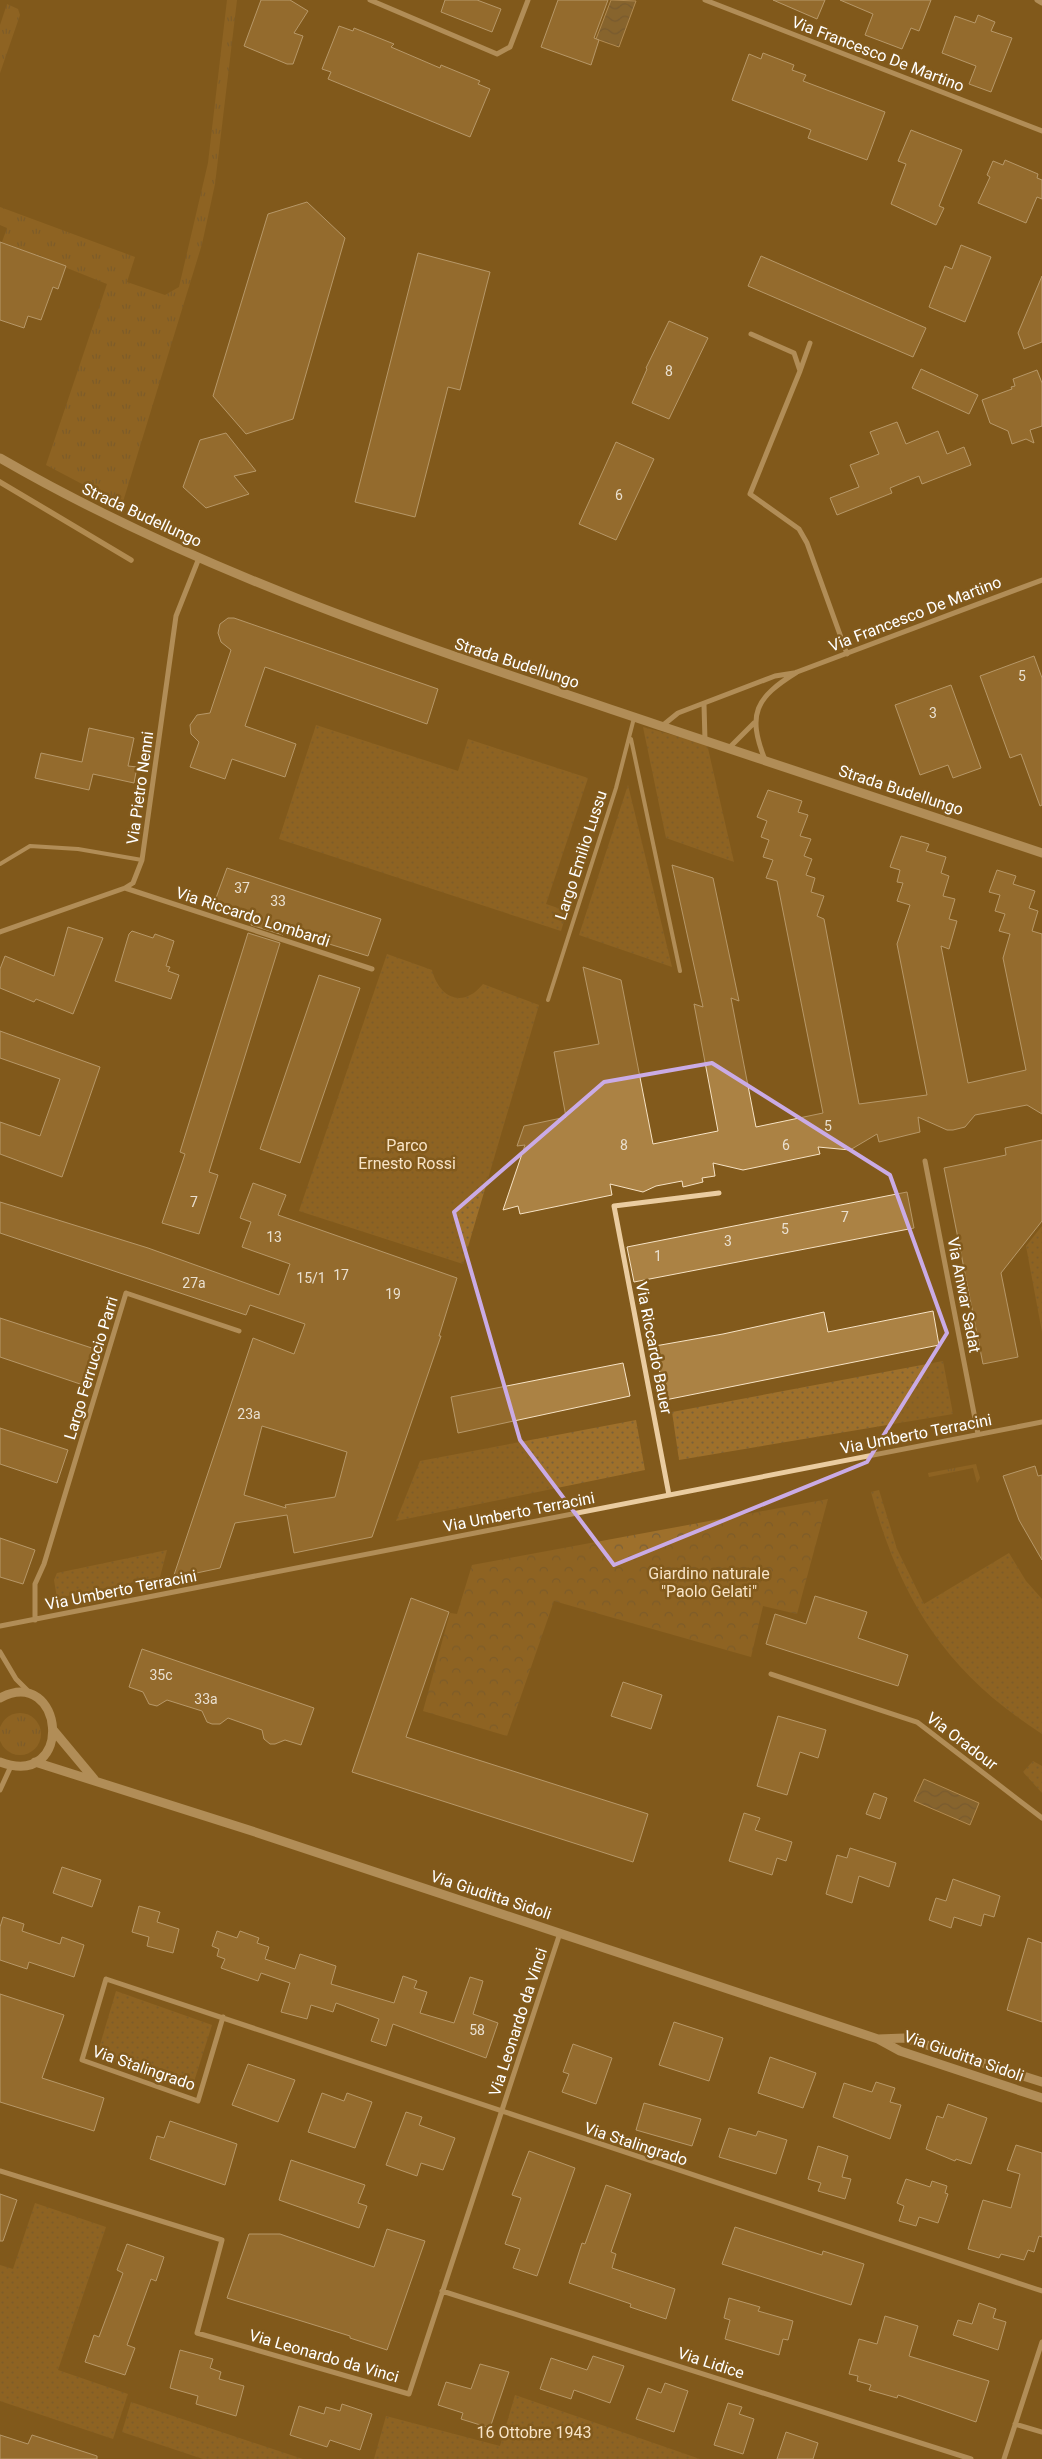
<svg xmlns="http://www.w3.org/2000/svg" width="1042" height="2459" viewBox="0 0 1042 2459" font-family="Roboto,sans-serif">
<defs>
<pattern id="grass-tufts" width="24" height="20" patternUnits="userSpaceOnUse" patternTransform="scale(1.25)"><rect width="24" height="20" fill="#9e702b"/><path d="M3 7l-1-3M5 7V3M7 7l1-3M15 17l-1-3M17 17v-4M19 17l1-3" fill="none" stroke="#79603a"/></pattern>
<pattern id="forest-crowns" width="20" height="18" patternUnits="userSpaceOnUse" patternTransform="scale(1.25)"><rect width="20" height="18" fill="#9e702b"/><path d="M2 6a3 3 0 1 1 6 0M12 15a3 3 0 1 1 6 0" fill="none" stroke="#79603a"/></pattern>
<pattern id="park-dots" width="8" height="8" patternUnits="userSpaceOnUse" patternTransform="scale(1.25)"><rect width="8" height="8" fill="#9e702b"/><path d="M2 2h.1M6 6h.1" fill="none" stroke="#79603a" stroke-width="1.8" stroke-linecap="round"/></pattern>
<pattern id="water-waves" width="16" height="10" patternUnits="userSpaceOnUse" patternTransform="scale(1.25)"><rect width="16" height="10" fill="#8f7143"/><path d="M0 5q4-4 8 0t8 0" fill="none" stroke="#6e5e48"/></pattern>
</defs>
<rect width="100%" height="100%" fill="#825a1c"/>
<path fill="url(#grass-tufts)" d="M227 0H237L215 184 202 244 122 505 46 465 107 284 2 242 7 228 0 225V207L135 257 127 282 165 295 179 287 208 163Z
M7 4 18 9 20 15 0 73V25Z
M976 1464 980 1478 977 1483 973 1468 929 1477 928 1473Z
M-1 1734a21 21 0 1 1 42 0a21 21 0 1 1-42 0Z"/>
<path fill="url(#forest-crowns)" d="M828 1499 797 1614 763 1606 751 1657 554 1601 507 1736 423 1711 450 1613 457 1614 472 1565Z"/>
<path fill="url(#park-dots)" d="M316 725 458 771 468 739 588 778 546 904 567 911 561 931 279 839Z
M643 727 707 744 734 862 666 838Z
M628 785 672 967 579 935Z
M387 954 432 970C439 998 463 1009 483 984L539 1005 463 1264 299 1211Z
M1042 1226V1332L1026 1246Z
M943 1361 953 1414 679 1460 672 1412Z
M636 1420 645 1470 396 1521 420 1461Z
M879 1490 897 1549 924 1604 1009 1553 1026 1581 1042 1599V1734C947 1673 900 1600 871 1492Z
M167 1550 160 1577 57 1598 54 1580 57 1573Z
M1033 1761 1042 1766V1793L1023 1772Z
M116 1991 212 2025 192 2088 97 2055Z
M35 2203 106 2227 58 2370 128 2394 113 2439 0 2401V2265L13 2269Z
M515 2395 700 2459H374L386 2416 500 2446Z
M131 2402 303 2459H203L122 2432Z"/>
<path fill="url(#water-waves)" stroke="#ecc793" d="M611 0 636 1 619 47 596 39Z
M924 1779 979 1803 970 1825 914 1801Z"/>
<g fill="none" stroke-linecap="round" stroke-linejoin="round">
<path stroke="#ecc793" stroke-width="5.5" d="M0 482 131 560"/>
</g>
<path fill="#ab8244" stroke="#f7e3c5" fill-rule="evenodd" d="M261 0H290L308 11 294 33 303 36 293 64H287L244 46Z
M445 0H477L501 9 492 32 441 12Z
M558 0H608L594 38 599 40 591 65 541 47Z
M773 0H825L817 19Z
M840 0H931L919 31 911 28 902 49 865 35 873 14Z
M978 15 995 22 991 31 1012 38 991 92 969 84 976 66 942 53 955 16 975 23Z
M339 26 353 31 354 28 394 44 391 47 440 68 441 65 480 81 478 84 490 89 470 137 328 79 331 72 322 69Z
M763 53 794 65 792 70 806 75 803 81 885 112 867 160 808 138 811 130 732 100 749 54 761 59Z
M911 130 962 150 939 206 944 208 936 225 891 204 906 164 898 161Z
M1005 160 1038 174 1037 178 1042 180V199L1037 197 1026 223 978 203 990 177 987 175 993 161 1003 165Z
M307 202 345 238 293 419 246 434 213 396 268 214Z
M0 242 66 266 58 289 53 287 41 320 28 316 24 328 0 320Z
M961 245 991 257 965 322 929 307 945 266 952 269Z
M418 253 490 272 460 390 448 387 415 517 355 502Z
M761 256 926 328 913 357 748 286Z
M1042 276V342L1024 349 1018 333Z
M669 321 708 338 669 419 632 403 647 369 646 368Z
M921 369 978 395 969 414 912 388Z
M1037 370 1042 383V426L1030 430 1034 443 1026 439 1012 444 1008 431 990 423 982 400 1012 389 1011 387 1015 386 1013 379Z
M897 422 906 444 938 431 947 454 964 447 971 465 922 484 919 476 890 488 892 493 837 515 830 498 859 487 850 465 879 454 870 432Z
M226 433 256 471 234 476 249 494 206 508 183 487 200 440Z
M616 442 654 459 616 540 579 524Z
M228 618H234L438 689 427 724 265 667 245 726 296 744 285 777 232 759 225 779 190 767 199 742 191 734 190 725 197 715 210 713 231 650 221 642 218 633 220 624Z
M1034 656 1042 678V805L1040 806 1021 754 1010 758 980 676Z
M951 685 981 768 953 778 948 765 920 775 895 705Z
M89 728 134 738 128 766 137 767 134 783 93 774 89 790 35 778 41 753 82 762Z
M768 790 802 801 798 812 808 815 800 836 811 839 804 856 812 859 806 875 815 878 811 892 824 896 817 916 824 919 859 1104 927 1095 897 944 910 905 897 901 903 883 897 882 900 870 890 867 901 836 929 844 926 851 946 857 941 873 949 876 943 896 955 899 949 919 957 921 949 949 941 946 968 1083 1026 1070 1003 958 1010 934 999 931 1005 914 995 911 1000 895 989 892 997 870 1016 876 1013 884 1035 891 1029 908 1038 911 1032 931 1042 934V1114L1027 1105 975 1115 965 1127 953 1130H947L918 1117 920 1132 879 1142 877 1134 850 1150 818 1147 820 1154 743 1170 713 1163 715 1176 702 1178 703 1182 683 1187 682 1181 656 1186 643 1192 610 1184 612 1195 520 1214 518 1206 503 1210 525 1145 517 1146 524 1126 566 1117 554 1052 599 1044 583 967 621 980 653 1144 718 1131 694 1004 703 1007 672 865 713 878 739 1001 731 998 756 1127 823 1113 777 881 766 878 773 860 763 857 769 840 761 837 767 821 757 817Z
M227 868 381 919 368 956 284 930 283 935 251 925 252 920 213 906Z
M68 927 103 938 73 1014 36 999 34 1002 0 988V969L5 956 54 976Z
M132 931 153 938 155 934 174 941 166 966 170 967 168 971 179 975 171 999 115 981 129 934Z
M248 933 280 943 209 1172 218 1175 199 1234 162 1223 185 1154 180 1152Z
M319 975 360 988 300 1163 260 1149Z
M0 1031 100 1067 62 1177 0 1154V1122L40 1136 60 1079 0 1058Z
M1042 1140V1221L1001 1273 1018 1357 983 1364 944 1168 1006 1155 1005 1148Z
M253 1183 286 1195 278 1215 457 1278 439 1336H441L372 1537 294 1553 287 1515 235 1523 220 1568 173 1578 253 1338 294 1354 305 1324 250 1305 246 1315 0 1233V1202L148 1248 279 1295 290 1264 242 1247 251 1222 240 1218ZM262 1426 347 1452 335 1497 285 1505 286 1508 244 1495Z
M907 1192 914 1228 634 1282 627 1247Z
M933 1311 939 1345 665 1400 655 1346 723 1334 824 1312 828 1332Z
M0 1318 101 1351 89 1387 0 1357Z
M623 1363 630 1396 458 1433 451 1397Z
M0 1428 68 1450 57 1483 0 1464Z
M1035 1466 1038 1476 1042 1475V1560L1019 1520 1003 1476Z
M0 1538 35 1550 23 1584 0 1577Z
M815 1596 867 1612 858 1638 908 1655 898 1686 766 1644 775 1614 806 1624Z
M411 1598 449 1612 406 1737 648 1814 633 1862 352 1772Z
M142 1649 314 1708 301 1745 285 1740 275 1744H270L264 1739 262 1730 228 1718 220 1724H212L207 1722 202 1711 167 1700 157 1706 149 1704 143 1692 129 1687Z
M623 1682 662 1695 651 1729 611 1716Z
M778 1716 826 1730 818 1758 800 1752 787 1795 757 1786Z
M874 1793 887 1798 880 1819 866 1814Z
M744 1813 760 1818 755 1830 792 1842 786 1861 777 1858 772 1875 729 1861Z
M850 1848 896 1863 889 1887 859 1876 852 1903 826 1894 837 1855 847 1858Z
M62 1867 101 1880 92 1907 53 1893Z
M953 1879 1000 1896 994 1917 984 1914 981 1926 954 1917 951 1928 929 1920 936 1898 946 1901Z
M139 1906 160 1912 157 1922 179 1929 173 1953 147 1946 149 1937 132 1932Z
M3 1917 24 1924 22 1931 60 1944 62 1937 84 1945 74 1977 29 1962 27 1969 0 1960V1927Z
M217 1931 237 1938 240 1931 259 1938 257 1943 269 1947 265 1959 295 1969 300 1954 336 1966 331 1984 394 2003 403 1976 417 1981 414 1988 427 1992 420 2013 454 2023 470 1977 483 1981 473 2014 498 2023 486 2058 393 2024 386 2046 371 2041 379 2019 336 2003 333 2012 311 2005 307 2019 281 2012 290 1983 261 1973 258 1981 221 1968 225 1959 217 1956 219 1949 212 1946Z
M1028 1938 1042 1943V2022L1007 2010Z
M0 1994 64 2015 42 2078 104 2098 94 2131 0 2102Z
M674 2022 723 2038 709 2081 659 2065Z
M573 2044 612 2058 596 2104 562 2092 569 2074 563 2072Z
M770 2057 816 2073 803 2108 758 2093Z
M248 2064 295 2080 278 2122 232 2105Z
M876 2082 895 2088 890 2102 901 2105 890 2139 833 2117 844 2083 872 2092Z
M322 2093 344 2101 347 2093 372 2102 355 2148 308 2132Z
M644 2103 701 2119 692 2146 636 2130Z
M948 2104 987 2118 971 2164 956 2159 955 2161 926 2149 937 2116 943 2118Z
M406 2112 422 2117 419 2125 455 2138 443 2170 421 2163 417 2176 386 2165Z
M170 2121 237 2144 225 2185 150 2159 157 2136 164 2138Z
M729 2128 756 2136 758 2131 787 2140 776 2174 719 2157Z
M1016 2145 1042 2153V2237L1039 2236 1034 2252 1028 2250 1024 2260 1001 2254 999 2258 968 2249 983 2200 1011 2208 1020 2174 1007 2170Z
M818 2146 848 2156 842 2177 851 2179 845 2199 818 2191 821 2183 808 2179Z
M529 2151 575 2168 537 2276 513 2268 520 2249 505 2244 521 2198 512 2195Z
M291 2160 365 2185 358 2203 367 2206 359 2228 279 2200Z
M906 2179 930 2187 932 2181 947 2186 945 2193 948 2194 938 2223 919 2217 916 2226 899 2221 904 2206 897 2203Z
M606 2185 631 2194 611 2252 616 2254 612 2268 675 2289 666 2319 630 2307 631 2304 569 2283 582 2243 585 2244Z
M0 2194 17 2200 3 2241H0Z
M735 2227 822 2255 823 2251 864 2264 851 2305 722 2264Z
M387 2229 425 2241 387 2350 350 2338V2336L227 2298 249 2234H280L374 2267Z
M127 2244 164 2257 156 2281 151 2279 127 2345 135 2348 125 2375 85 2362 94 2335 99 2337 123 2273 117 2270Z
M729 2298 760 2307 758 2311 793 2321 788 2340 783 2339 779 2355 725 2339 730 2320 724 2318Z
M979 2303 996 2309 993 2318 1006 2322 998 2350 953 2335 958 2320 972 2324Z
M885 2316 918 2326 909 2356 989 2381 976 2422 898 2395 897 2398 869 2390 871 2385 857 2381 858 2376 849 2374 859 2339 877 2344Z
M180 2350 213 2359 210 2368 221 2372 219 2379 244 2386 236 2416 196 2404 198 2396 170 2388Z
M593 2356 624 2366 610 2403 574 2390 571 2399 540 2389 551 2358 587 2370Z
M480 2364 509 2372 490 2428 461 2419 463 2413 438 2405 446 2382 471 2389Z
M665 2383 688 2391 674 2432 636 2419 648 2388 661 2393Z
M728 2403 742 2407 739 2414 754 2419 743 2454 714 2445Z
M342 2404 372 2414 360 2450 330 2440 327 2447 290 2435 299 2406 324 2414 326 2407 340 2411Z
M786 2432 818 2443 813 2459H777Z
M0 2435 28 2444 32 2435 97 2456V2459H0Z"/>
<g fill="none" stroke-linecap="round" stroke-linejoin="round">
<path stroke="#eacca0" stroke-width="4" d="M631 739 680 971
M0 864 30 846 78 849 142 860
M548 1000 616 788 634 718"/>
<path stroke="#eacca0" stroke-width="5" d="M370 0 497 54 510 47 528 0
M705 0 1042 131
M1037 0 1042 3
M751 334 794 353 800 371 750 494 799 529 807 543 847 654
M800 371 810 343
M704 704 705 741
M662 726 678 713 775 676 794 673
M729 748 754 723
M765 760C747 714 755 698 797 672L1042 580
M125 888 372 969
M0 932 125 888 133 883 142 860 176 616 199 558
M925 1161 978 1434
M669 1495 614 1206 719 1193
M35 1620V1584L44 1564 126 1293 239 1331
M0 1626 1042 1422
M0 1652 16 1679 30 1693
M771 1674 917 1722 1042 1818
M0 1790 11 1766
M223 2017 198 2101 82 2060 106 1979 1042 2291
M0 2171 222 2240 197 2333 409 2394 560 1933
M442 2291 971 2459
M1015 2424 1042 2432
M1004 2459 1042 2342"/>
<path stroke="#eacca0" stroke-width="9" d="M0 458C207 578 438 651 664 727 790 769 916 811 1042 853
M0 1698C64 1664 76 1790 0 1762
M54 1731 94 1779
M35 1762 255 1832 878 2039 900 2051 1042 2098
M878 2039 905 2038 1042 2082"/>
</g>
<path d="M0 0H1042V2459H0ZM712 1063 890 1175 947 1333 867 1462 614 1565 520 1440 454 1212 604 1082Z" fill="#825a1c" fill-opacity=".55" fill-rule="evenodd"/>
<path fill="none" stroke="#caabe5" stroke-width="4" stroke-linejoin="round" d="M712 1063 890 1175 947 1333 867 1462 614 1565 520 1440 454 1212 604 1082Z"/>
<g text-anchor="middle" dominant-baseline="central" stroke-width="5" stroke-linejoin="round" paint-order="stroke">
<g font-size="14" fill="#eae0d0">
<text x="669" y="371">8</text>
<text x="619" y="495">6</text>
<text x="1022" y="676">5</text>
<text x="933" y="713">3</text>
<text x="242" y="888">37</text>
<text x="278" y="901">33</text>
<text x="828" y="1126">5</text>
<text x="624" y="1145">8</text>
<text x="786" y="1145">6</text>
<text x="194" y="1202">7</text>
<text x="845" y="1217">7</text>
<text x="785" y="1229">5</text>
<text x="274" y="1237">13</text>
<text x="728" y="1241">3</text>
<text x="658" y="1256">1</text>
<text x="341" y="1275">17</text>
<text x="311" y="1278">15/1</text>
<text x="194" y="1283">27a</text>
<text x="393" y="1294">19</text>
<text x="249" y="1414">23a</text>
<text x="161" y="1675">35c</text>
<text x="206" y="1699">33a</text>
<text x="477" y="2030">58</text>
</g>
<g font-size="16" fill="#fff" stroke="#825a1c">
<text transform="translate(878 54) rotate(21)">Via Francesco De Martino</text>
<text transform="translate(142 515) rotate(25)">Strada Budellungo</text>
<text transform="translate(915 614) rotate(-21)">Via Francesco De Martino</text>
<text transform="translate(517 663) rotate(18)">Strada Budellungo</text>
<text transform="translate(140 788) rotate(-82)">Via Pietro Nenni</text>
<text transform="translate(901 790) rotate(18)">Strada Budellungo</text>
<text transform="translate(581 855) rotate(-72)">Largo Emilio Lussu</text>
<text transform="translate(253 917) rotate(18)">Via Riccardo Lombardi</text>
<text transform="translate(964 1295) rotate(79)">Via Anwar Sadat</text>
<text transform="translate(654 1348) rotate(79)">Via Riccardo Bauer</text>
<text transform="translate(91 1368) rotate(-73)">Largo Ferruccio Parri</text>
<text transform="translate(916 1434) rotate(-11)">Via Umberto Terracini</text>
<text transform="translate(519 1512) rotate(-11)">Via Umberto Terracini</text>
<text transform="translate(121 1590) rotate(-11)">Via Umberto Terracini</text>
<text transform="translate(962 1741) rotate(37)">Via Oradour</text>
<text transform="translate(491 1895) rotate(18)">Via Giuditta Sidoli</text>
<text transform="translate(518 2022) rotate(-72)">Via Leonardo da Vinci</text>
<text transform="translate(964 2056) rotate(19)">Via Giuditta Sidoli</text>
<text transform="translate(144 2068) rotate(19)">Via Stalingrado</text>
<text transform="translate(636 2144) rotate(18)">Via Stalingrado</text>
<text transform="translate(324 2356) rotate(16)">Via Leonardo da Vinci</text>
<text transform="translate(711 2363) rotate(18)">Via Lidice</text>
</g>
<g font-size="16" fill="#f7e3c5" stroke="#825a1c">
<text x="407" y="1145">Parco<tspan x="407" dy="18">Ernesto Rossi</tspan></text>
<text x="709" y="1573">Giardino naturale<tspan x="709" dy="18">"Paolo Gelati"</tspan></text>
<text x="534" y="2432">16 Ottobre 1943</text>
</g>
</g>
</svg>
